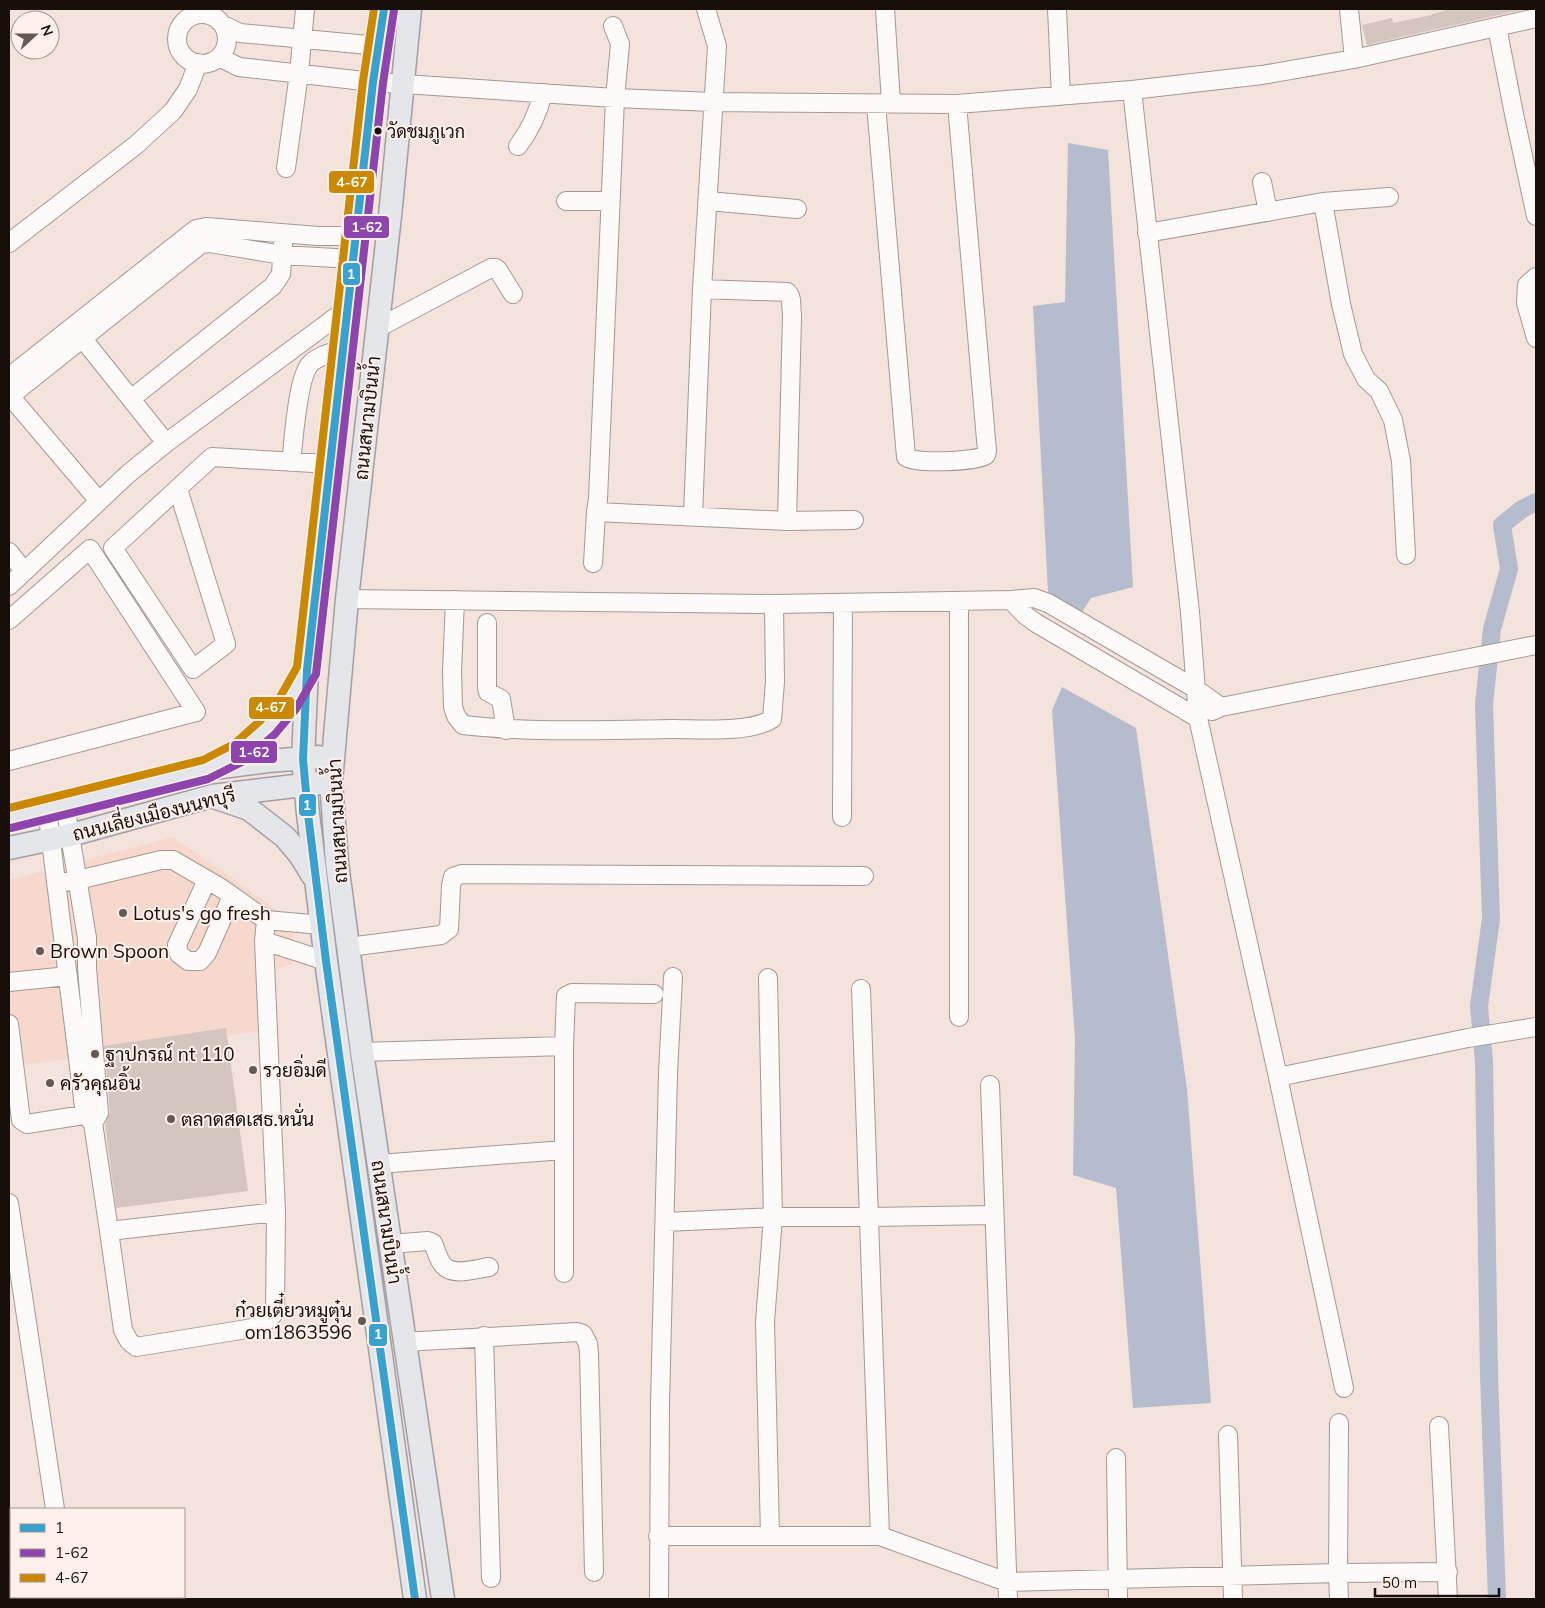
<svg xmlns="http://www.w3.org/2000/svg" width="1545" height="1608" viewBox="0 0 1545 1608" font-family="Mulish,Sarabun,sans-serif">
<rect width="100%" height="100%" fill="#f4e2dc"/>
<path fill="#f6d8cd" d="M173 837 290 919 297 953 290 965 264 973 267 1030 9 1067V880Z"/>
<path fill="#b4bccd" d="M1068 143 1108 150 1133 587 1091 598 1082 612 1048 592 1033 306 1065 302Z
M1062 687 1136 728 1187 1089 1211 1403 1133 1408 1116 1188 1073 1175 1075 1038 1052 710Z"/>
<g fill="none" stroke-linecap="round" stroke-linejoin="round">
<path stroke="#b4bccd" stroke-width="18" d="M1497 1599 1489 1375 1484 1061 1479 1006 1491 919 1484 704 1492 629 1509 569 1502 525 1522 509 1536 502"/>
</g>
<path fill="#d4c5bf" d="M1452 9H1521V10L1367 45 1362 25 1392 18 1393 23 1432 15V14Z
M226 1028 248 1191 116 1208 105 1124 110 1112 104 1046Z"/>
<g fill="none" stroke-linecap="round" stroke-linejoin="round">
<g stroke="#a59893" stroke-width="20">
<path id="minor" d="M885 9 891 103
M1057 9 1061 96
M1349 9 1354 59
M177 39a25 25 0 1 1 50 0a25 25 0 1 1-50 0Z
M223 25 240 33 379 46
M1497 27 1514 114 1536 216
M219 57 239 67 373 82 615 98 713 102 957 104 1132 90 1262 75 1354 59 1536 18
M1132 90 1190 612 1198 718 1278 1077 1344 1388
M876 104 906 457C915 464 976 462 986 455L987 451 957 104
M518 146C531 129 538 113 543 93
M286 168 299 73 305 9
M1262 182 1268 212
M566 201H610
M708 201 797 209
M1323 202 1341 304 1353 354 1366 379 1379 391 1393 420 1401 461 1406 555
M1147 233 1323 202 1389 197
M9 243 136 145 173 111 188 89 198 63
M1536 277 1527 285 1526 303 1536 338
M702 289 787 292 790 296 791 300 792 316 787 521
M376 329 491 268H496L498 270 513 294
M83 339 166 443
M9 377 196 229 206 227 318 236H357
M10 396 99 501
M9 397 201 244 210 243 282 255 353 259
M131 399 273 286 281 274 283 244
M291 462C294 441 297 376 311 363 320 355 333 352 343 349
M178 489 226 644 193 669 113 548 212 457 330 464
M596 512 787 521 854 520
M693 515 702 289 717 46 706 9
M9 552 24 571
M593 563 596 512 598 499 615 98 620 44 613 26
M9 586 128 474 166 443 348 308
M347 599 774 604 1011 600 1034 598 1048 603 1196 689 1221 707
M455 600 452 671 453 707 456 716 463 725C533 733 603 730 674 729 701 729 750 733 772 719L775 682 774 604
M1011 600 1025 615 1036 623 1198 718
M9 620 90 549 196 712 9 761
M487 623V688L488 692 501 699 506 730
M1212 711 1221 707 1536 645
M65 805 87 938V968L99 1113 93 1123
M47 809 85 1115 93 1123 109 1231 276 1212 264 941 266 920 221 888 173 860H161L78 880 56 883
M842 817 843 603
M207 880 177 945 179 954 188 961H200L207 953 232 896
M266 920 322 925
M264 941 326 961
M349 947 441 935 449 929 451 886 453 877 462 874 864 876
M768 978 773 1217 765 1322 770 1536
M9 982 68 976
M861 989 880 1536
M959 1017V601
M9 1024 21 1120 27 1124 96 1113
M362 1052 564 1046
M1278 1077 1468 1038 1536 1027
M990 1085 1008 1599
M379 1164 564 1150
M9 1203 55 1509
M665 1222 773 1217H870L994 1215
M109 1231 123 1330 129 1341 136 1347 247 1329C259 1327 268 1322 275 1312L276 1212
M390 1244 428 1241 433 1243C436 1250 438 1259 443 1265 453 1277 476 1269 489 1267
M564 1273V1046L566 996 572 993 654 994
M484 1336 491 1578
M404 1342 577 1332 583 1334 588 1344 589 1353 594 1572
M1339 1423 1338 1573 1339 1599
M1439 1426 1448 1599
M1228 1435 1233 1599
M1116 1458 1118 1599
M658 1536H880L1007 1582 1338 1573 1448 1572
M69 1597V1599
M659 1599 660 1404 668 1073 673 977"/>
</g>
<g stroke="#a29fa4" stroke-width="25">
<path id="major" d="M384 9 373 82 307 670 303 759 308 814 326 961 415 1599
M410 9 390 216 347 599 331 782 337 863 362 1052 443 1599
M218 763 240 752 268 727 288 703 305 673
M217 798 249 809 285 837 300 855 313 876
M9 818 206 769 268 761 319 757
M9 848 71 835 212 796 320 783"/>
</g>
<use href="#minor" stroke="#fdfbfa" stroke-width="18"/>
<use href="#major" stroke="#e5e6ea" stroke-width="22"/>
<g stroke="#fdf0eb" stroke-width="11">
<path id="bus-1" d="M384 9 373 82 307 670 303 759 308 814 326 961 415 1599"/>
</g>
<g stroke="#fdf0eb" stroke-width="11">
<path id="bus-2" d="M11 828 208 779 244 761 275 734 296 709 316 674 383 83 394 10"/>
</g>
<g stroke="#fdf0eb" stroke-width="11">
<path id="bus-3" d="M9 808 203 760 234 744 261 720 280 697 297 667 363 81 374 9"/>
</g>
<use href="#bus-1" stroke="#37a1cf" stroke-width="8"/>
<use href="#bus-2" stroke="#8e44ad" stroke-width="8"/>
<use href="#bus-3" stroke="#cb8802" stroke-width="8"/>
</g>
<circle fill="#190f0a" stroke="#fdf0eb" stroke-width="2" cx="378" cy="131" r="4.5"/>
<g fill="#665954" stroke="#fdf0eb" stroke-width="2">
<circle cx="123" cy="913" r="5"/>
<circle cx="40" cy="951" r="5"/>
<circle cx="95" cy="1054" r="5"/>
<circle cx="253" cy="1070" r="5"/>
<circle cx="50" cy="1083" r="5"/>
<circle cx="171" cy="1119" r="5"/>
<circle cx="362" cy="1321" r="5"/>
</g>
<g text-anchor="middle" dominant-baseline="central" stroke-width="4" stroke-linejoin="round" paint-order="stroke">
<g font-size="18" fill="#190f0a" stroke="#fdf0eb" text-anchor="start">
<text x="387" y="131">วัดชมภูเวก</text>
</g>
<g font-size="19" fill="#190f0a" stroke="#fdf0eb">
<text transform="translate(367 418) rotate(-84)">ถนนสนามบินน้ำ</text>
<text transform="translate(154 814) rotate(-14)">ถนนเลี่ยงเมืองนนทบุรี</text>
<text transform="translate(337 821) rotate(-93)">ถนนสนามบินน้ำ</text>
<text transform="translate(387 1222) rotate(82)">ถนนสนามบินน้ำ</text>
</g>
<g font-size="19" fill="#190f0a" stroke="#fdf0eb" text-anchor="start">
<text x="133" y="913">Lotus's go fresh</text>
<text x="50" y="951">Brown Spoon</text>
<text x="105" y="1054">ฐาปกรณ์ nt 110</text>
<text x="263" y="1070">รวยอิ่มดี</text>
<text x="60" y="1083">ครัวคุณอิ้น</text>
<text x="181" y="1119">ตลาดสดเสธ.หนั่น</text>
<text x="352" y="1310" text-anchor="end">ก๋วยเตี๋ยวหมูตุ๋น<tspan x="352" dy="22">om1863596</tspan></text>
</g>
</g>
<g stroke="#fdf0eb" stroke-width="2">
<rect x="328" y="170" width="47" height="24" rx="5" fill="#cb8802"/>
<rect x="343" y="215" width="47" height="24" rx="5" fill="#8e44ad"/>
<rect x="342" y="262" width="19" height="24" rx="5" fill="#37a1cf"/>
<rect x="248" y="696" width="47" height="24" rx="5" fill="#cb8802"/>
<rect x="230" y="740" width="48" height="24" rx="5" fill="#8e44ad"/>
<rect x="298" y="793" width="19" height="24" rx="5" fill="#37a1cf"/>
<rect x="368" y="1323" width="20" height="24" rx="5" fill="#37a1cf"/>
</g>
<g font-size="14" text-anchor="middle" font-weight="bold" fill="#fff">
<text x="352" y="187">4-67</text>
<text x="367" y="232">1-62</text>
<text x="351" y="279">1</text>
<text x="271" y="712">4-67</text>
<text x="254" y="757">1-62</text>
<text x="307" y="810">1</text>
<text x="378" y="1339">1</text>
</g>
<rect width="1545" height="1608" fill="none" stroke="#190f0a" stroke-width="20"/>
<rect x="10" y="1508" width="175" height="90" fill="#fdf0eb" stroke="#a29691"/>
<rect x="20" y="1524" width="25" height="8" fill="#37a1cf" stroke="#a29691"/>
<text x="55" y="1533" font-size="15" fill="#190f0a">1</text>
<rect x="20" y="1549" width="25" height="8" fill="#8e44ad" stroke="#a29691"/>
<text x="55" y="1558" font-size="15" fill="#190f0a">1-62</text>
<rect x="20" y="1574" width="25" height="8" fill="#cb8802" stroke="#a29691"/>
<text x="55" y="1583" font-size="15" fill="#190f0a">4-67</text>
<g transform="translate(35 35) rotate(69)"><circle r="24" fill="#fdf0eb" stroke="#a29691"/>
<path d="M0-4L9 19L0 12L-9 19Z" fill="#665954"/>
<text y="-8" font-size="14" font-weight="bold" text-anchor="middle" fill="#190f0a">N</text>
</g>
<path d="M1375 1588v8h124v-8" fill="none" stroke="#190f0a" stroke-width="2.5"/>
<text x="1382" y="1588" font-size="15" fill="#190f0a" stroke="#fdf0eb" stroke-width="4" paint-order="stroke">50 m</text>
</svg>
